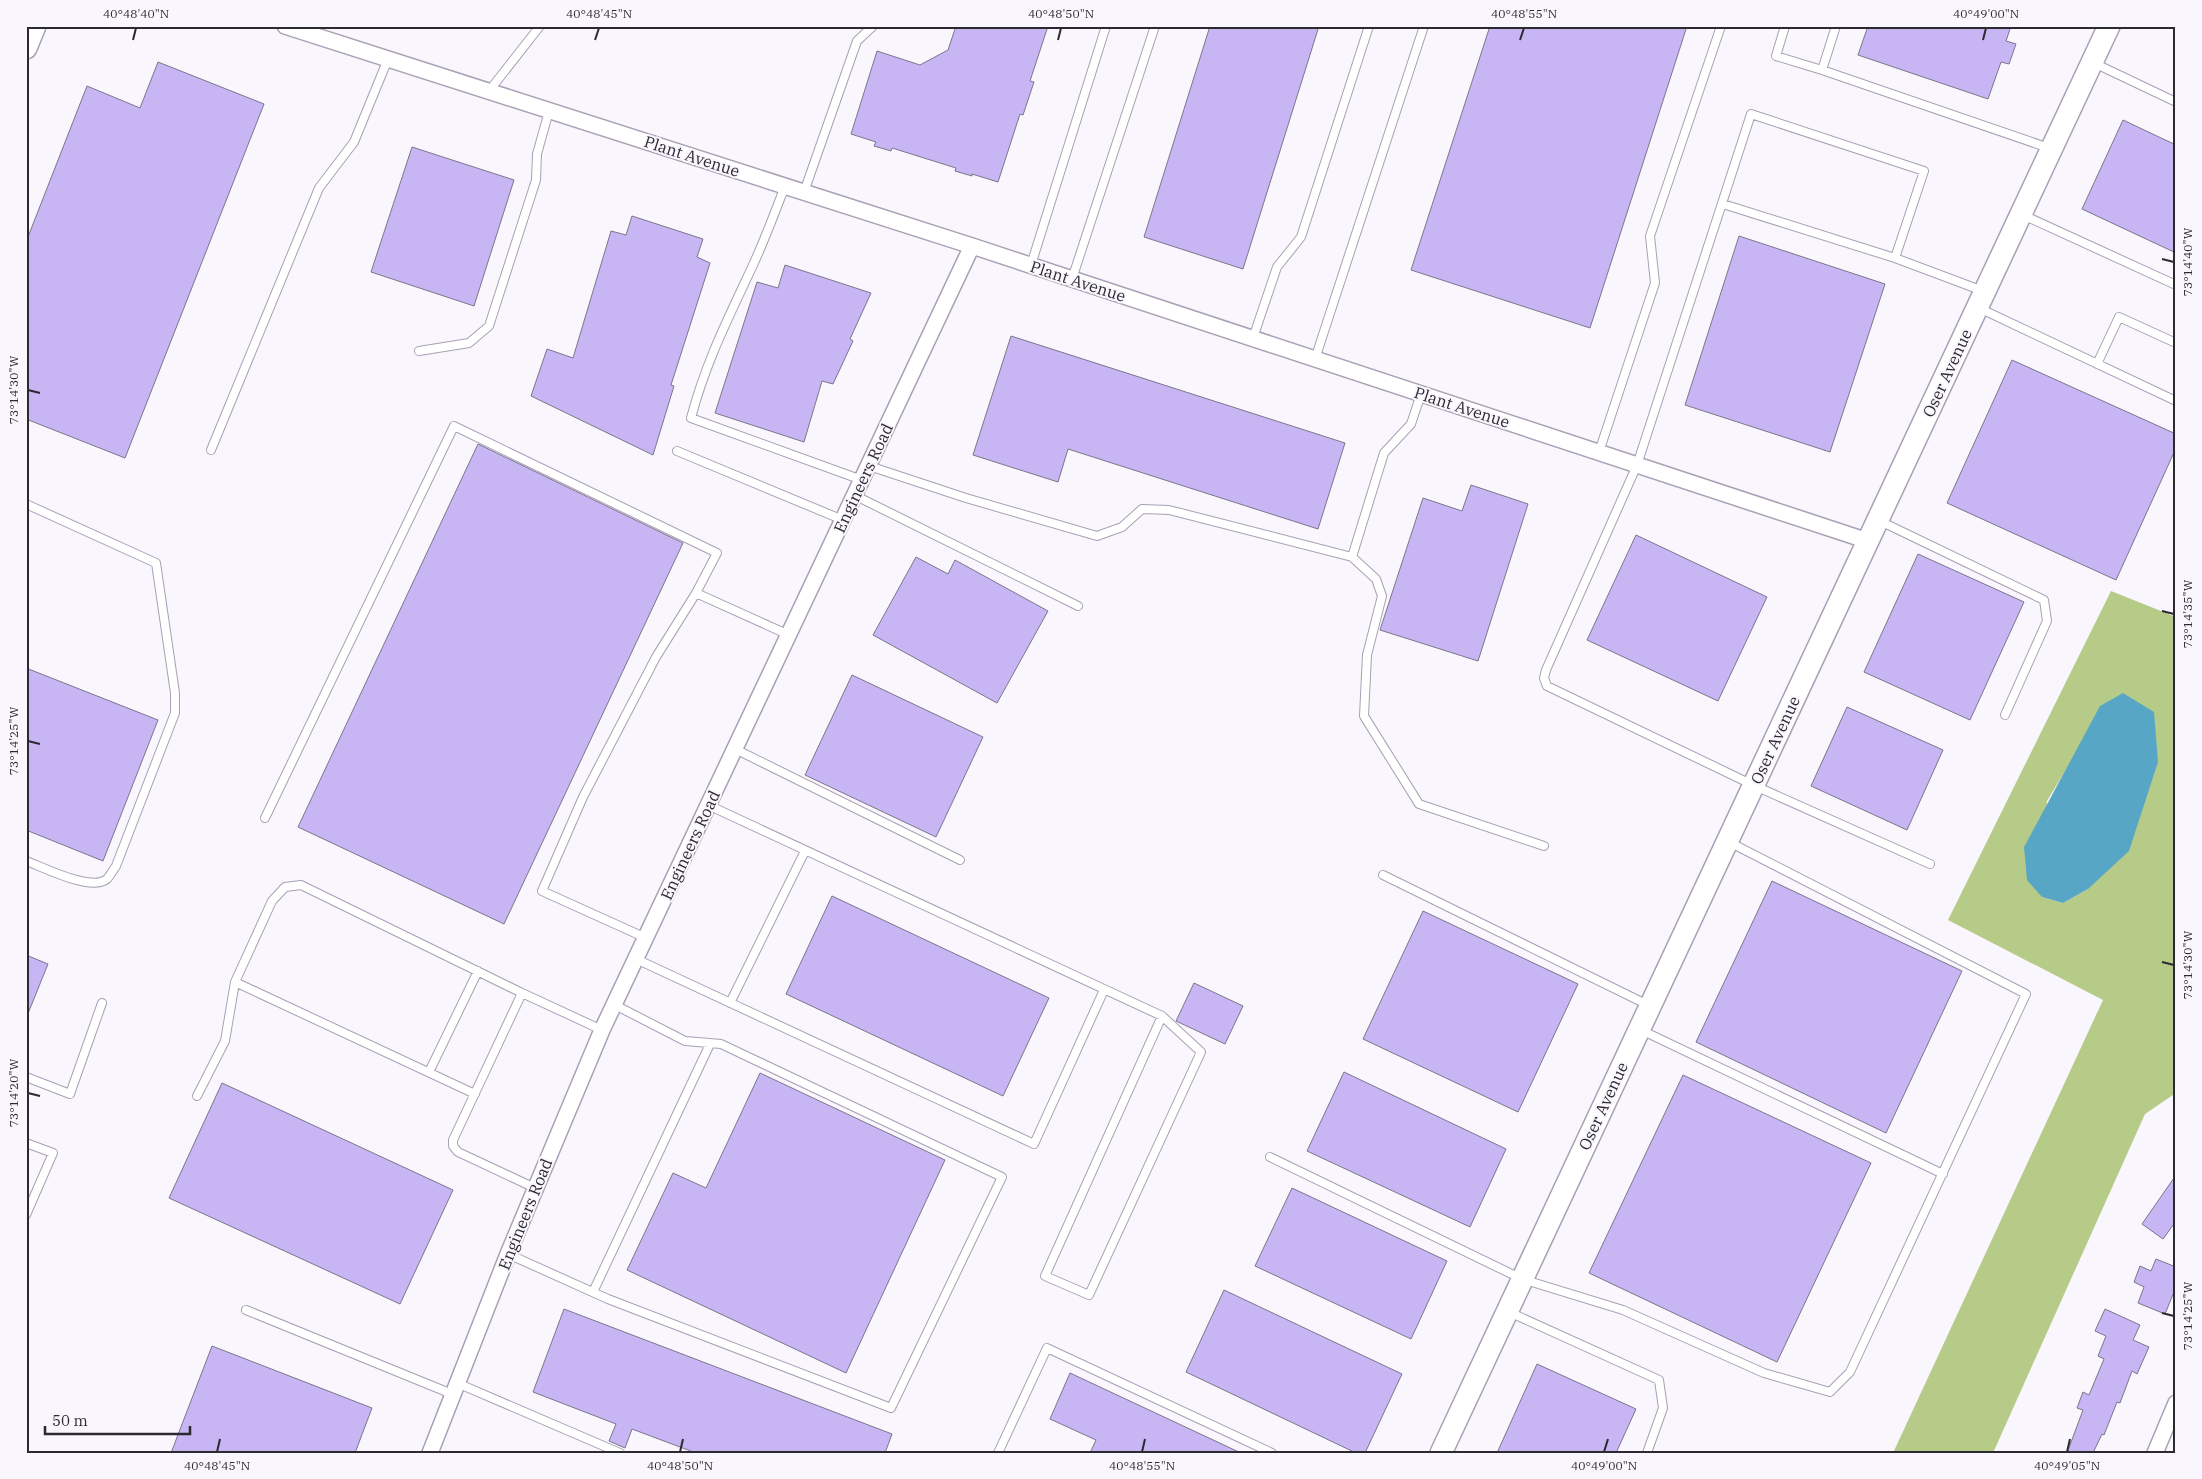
<svg xmlns="http://www.w3.org/2000/svg" width="2202" height="1479" viewBox="0 0 2202 1479" font-family="'IBM Plex Serif',serif">
<rect width="100%" height="100%" fill="#f9f6fe"/>
<path fill="#b7cb89" fill-rule="evenodd" d="M2111 591 2176 617V1093L2145 1114 1993 1453H1893L2103 1000 1948 920ZM2076 753 2088 889 2063 903 2042 897 2047 801Z"/>
<path fill="#57a6c5" d="M2123 693 2154 712 2158 762 2129 851 2088 889 2063 903 2042 897 2027 880 2024 847 2100 706Z"/>
<path fill="#c8b5f4" stroke="#7b7689" d="M956 26H1048L1030 81 1034 82 1023 115 1020 114 998 182 972 174V176L955 171 956 168 892 148 891 151 874 146 876 142 851 134 877 51 920 65 948 50Z
M1210 26H1319L1243 269 1144 237Z
M1490 26H1687L1590 328 1411 270Z
M1868 26H2011L2006 41 2016 44 2009 64 2001 62 1988 99 1858 55Z
M158 62 264 104 125 458 26 419V242L87 86 140 108Z
M2123 120 2176 145V253L2082 209Z
M412 147 514 180 474 306 371 272Z
M632 216 703 239 697 257 710 263 671 385 674 386 653 455 531 396 547 349 573 358 611 231 626 235Z
M1739 236 1885 284 1830 452 1685 405Z
M785 265 871 293 850 339 853 341 833 384 822 381 804 442 715 413 757 282 778 288Z
M1011 336 1345 443 1318 529 1068 449 1058 482 973 455Z
M2012 360 2176 434V448L2116 580 1947 503Z
M478 444 683 543 504 924 298 827Z
M1471 485 1528 504 1478 661 1380 630 1423 498 1462 511Z
M1636 535 1767 597 1718 701 1587 640Z
M1918 554 2024 602 1970 720 1864 672Z
M916 557 948 574 955 560 1048 611 997 703 873 635Z
M26 668 158 720 103 861 26 830Z
M852 675 983 737 936 837 805 775Z
M1847 707 1943 750 1907 830 1811 786Z
M1772 881 1962 971 1886 1133 1696 1042Z
M832 896 1049 998 1003 1096 786 994Z
M1423 911 1578 984 1518 1112 1363 1039Z
M26 955 48 964 27 1016H26Z
M1194 983 1243 1006 1225 1044 1176 1021Z
M1344 1072 1506 1149 1470 1227 1307 1151Z
M760 1073 945 1160 846 1373 627 1270 673 1173 706 1188Z
M1683 1075 1871 1163 1777 1362 1589 1273Z
M222 1083 453 1190 400 1304 169 1198Z
M2176 1175V1221L2163 1239 2142 1224Z
M1292 1188 1447 1261 1411 1339 1255 1266Z
M2156 1259 2176 1267V1287L2165 1314 2138 1303 2144 1287 2134 1282 2140 1266 2151 1271Z
M1224 1290 1402 1374 1365 1453H1356L1186 1372Z
M564 1309 892 1434 885 1453H696L632 1429 625 1448 609 1441 616 1424 533 1392Z
M2105 1309 2140 1325 2133 1340 2149 1347 2137 1374 2132 1371 2120 1403 2117 1402 2104 1435 2102 1434 2093 1453H2067L2083 1410 2077 1408 2083 1392 2089 1395 2104 1359 2098 1356 2106 1336 2095 1331Z
M212 1346 372 1408 355 1453H171Z
M1537 1364 1636 1409 1616 1453H1497Z
M1070 1373 1241 1453H1090L1096 1440 1050 1419Z"/>
<g fill="none" stroke-linecap="round" stroke-linejoin="round">
<g stroke="#a8a0b4" stroke-width="10">
<path id="lane" d="M1785 26 1776 56 1822 70
M1836 26 1822 70 2049 148
M2094 63 2176 102
M489 91 540 26
M785 186C775 212 765 239 753 265 729 317 706 361 691 418L862 480
M804 192 857 41 873 26
M1723 204 1895 258
M2023 215 2176 285
M1031 265 1106 26
M1072 279 1155 26
M1979 308 2176 401
M1253 338 1277 267 1301 237 1369 26
M419 351 469 343 489 326 536 180 537 154 549 111
M1315 359 1424 26
M2097 364 2119 317 2176 343
M211 450 319 188 354 142 388 59
M677 451 843 520
M1599 452 1655 283 1650 236 1721 26
M869 466 966 498 1097 536 1122 527 1142 509 1169 510 1352 557 1384 453 1411 424 1421 394
M854 495 1078 606
M26 504 156 563 175 693V713L116 866C113 870 110 876 107 879 91 892 43 867 26 861
M1880 521 2044 600 2047 621 2005 715
M1352 557 1376 579 1382 596 1367 655 1364 716 1419 804 1544 846
M735 749 960 860
M708 805 1162 1016 1201 1052 1089 1295 1045 1276 1162 1016
M265 818 454 426 717 553 696 593 789 635
M1930 864 1753 785 1547 686 1544 678 1546 670 1637 465 1751 114 1924 171 1895 258 1983 291
M1383 875 1648 1005
M646 938 542 891 583 797 656 657 696 593
M636 959 1034 1144 1104 990
M235 982 475 1094
M730 1003 805 851
M1641 1030 1943 1174
M429 1072 478 971
M26 1077 70 1094 102 1003
M197 1096 225 1041 235 982 272 901 285 887 301 885 522 993
M26 1143 53 1153 26 1215
M1270 1157 1522 1279 1623 1310 1764 1373 1830 1392 1850 1372 2026 994 1729 842
M535 1188 458 1152 453 1146V1140L522 993 602 1030
M508 1254 608 1299 891 1408 1002 1177 721 1044 685 1041 615 1005
M593 1292 710 1044
M246 1310 452 1394
M1509 1312 1659 1380 1663 1408 1647 1453
M457 1383 620 1453
M998 1453 1047 1348 1272 1453"/>
</g>
<g stroke="#a8a0b4" stroke-width="18">
<path id="street" d="M285 26 972 246 1868 541
M430 1453 508 1254 602 1030 972 246
M2155 1453 2176 1403"/>
</g>
<g stroke="#a8a0b4" stroke-width="24">
<path id="secondary" d="M26 48 35 26
M1441 1453 2109 26"/>
</g>
<use href="#lane" stroke="#fff" stroke-width="8"/>
<use href="#street" stroke="#fff" stroke-width="15"/>
<use href="#secondary" stroke="#fff" stroke-width="21"/>
</g>
<path fill="none" stroke="#2c2930" stroke-width="2" d="M133 40 136 28M595 40 599 28M1058 40 1061 28M1520 40 1524 28M1983 40 1986 28M2162 259 2174 262M28 390 40 393M2162 611 2174 614M28 741 40 744M2162 962 2174 965M28 1093 40 1096M2162 1313 2174 1316M217 1452 220 1439M680 1452 683 1439M1142 1452 1145 1439M1604 1452 1608 1439M2067 1452 2070 1439"/>
<g text-anchor="middle" dominant-baseline="central" stroke-width="4" stroke-linejoin="round" paint-order="stroke">
<g font-size="16" fill="#2c2930" stroke="#f9f6fe">
<text transform="translate(692 156) rotate(18)">Plant Avenue</text>
<text transform="translate(1078 281) rotate(18)">Plant Avenue</text>
<text transform="translate(1947 373) rotate(-65)">Oser Avenue</text>
<text transform="translate(1462 407) rotate(18)">Plant Avenue</text>
<text transform="translate(863 478) rotate(-65)">Engineers Road</text>
<text transform="translate(1775 740) rotate(-65)">Oser Avenue</text>
<text transform="translate(690 845) rotate(-65)">Engineers Road</text>
<text transform="translate(1603 1106) rotate(-65)">Oser Avenue</text>
<text transform="translate(525 1214) rotate(-68)">Engineers Road</text>
</g>
</g>
<rect width="2202" height="1479" fill="none" stroke="#f9f6fe" stroke-width="55"/>
<path d="M45 1426v8h145v-8" fill="none" stroke="#2c2930" stroke-width="2.5"/>
<text x="52" y="1426" font-size="15" fill="#2c2930" stroke="#f9f6fe" stroke-width="4" paint-order="stroke">50 m</text>
<rect x="28" y="28" width="2146" height="1424" fill="none" stroke="#2c2930" stroke-width="2"/>
<g font-size="12" text-anchor="middle" fill="#2c2930">
<text x="136" y="18">40°48'40"N</text>
<text x="599" y="18">40°48'45"N</text>
<text x="1061" y="18">40°48'50"N</text>
<text x="1524" y="18">40°48'55"N</text>
<text x="1986" y="18">40°49'00"N</text>
<text transform="translate(2188 262) rotate(-90)" y="4">73°14'40"W</text>
<text transform="translate(14 390) rotate(-90)" y="4">73°14'30"W</text>
<text transform="translate(2188 614) rotate(-90)" y="4">73°14'35"W</text>
<text transform="translate(14 741) rotate(-90)" y="4">73°14'25"W</text>
<text transform="translate(2188 965) rotate(-90)" y="4">73°14'30"W</text>
<text transform="translate(14 1093) rotate(-90)" y="4">73°14'20"W</text>
<text transform="translate(2188 1316) rotate(-90)" y="4">73°14'25"W</text>
<text x="217" y="1470">40°48'45"N</text>
<text x="680" y="1470">40°48'50"N</text>
<text x="1142" y="1470">40°48'55"N</text>
<text x="1604" y="1470">40°49'00"N</text>
<text x="2067" y="1470">40°49'05"N</text>
</g>
</svg>
